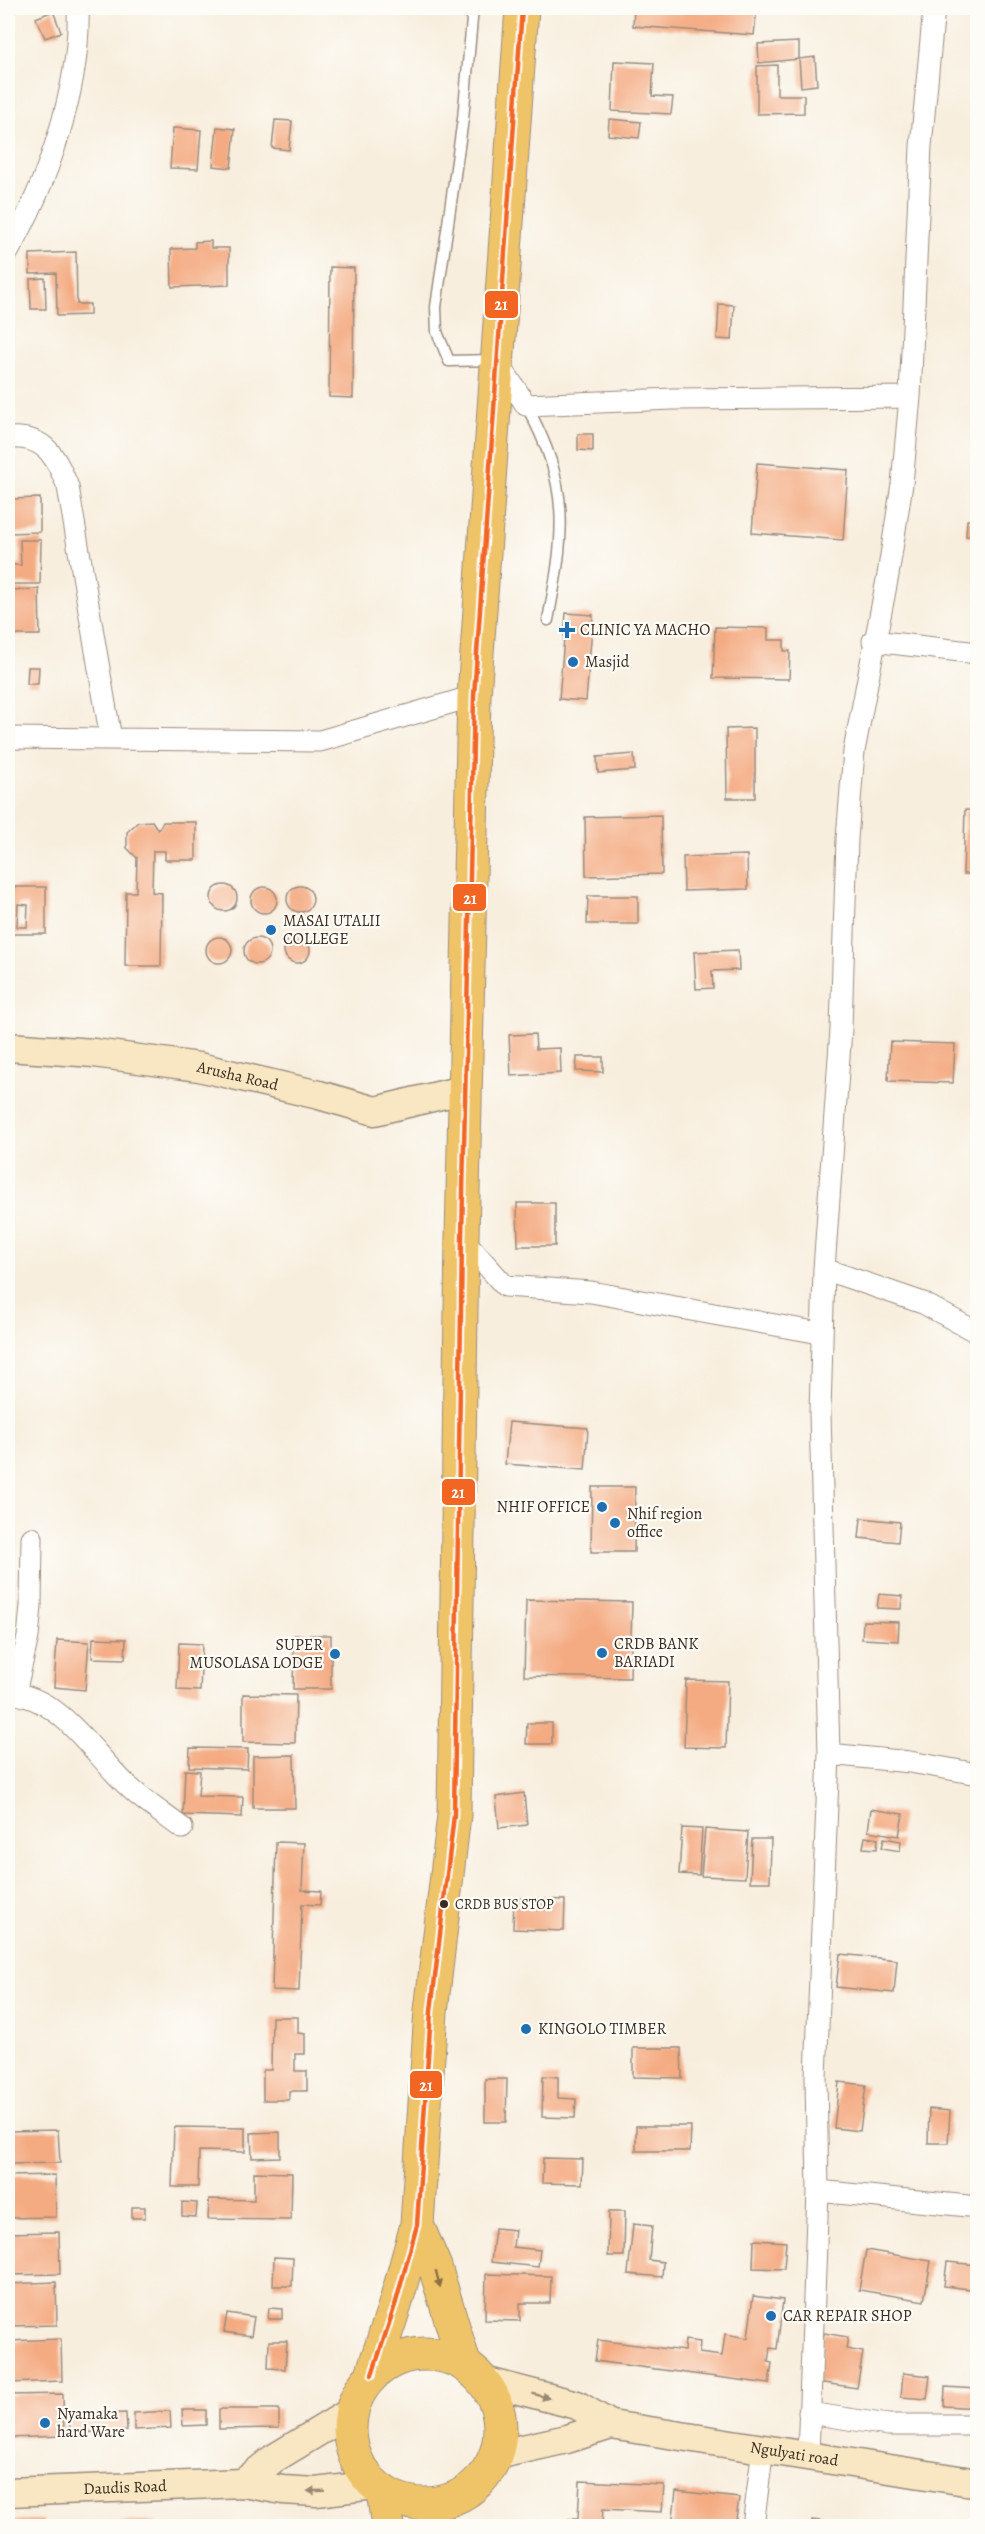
<svg xmlns="http://www.w3.org/2000/svg" width="985" height="2534" viewBox="0 0 985 2534" font-family="Alegreya,serif">
<rect width="100%" height="100%" fill="#fdfcf7"/>
<filter id="ink" filterUnits="userSpaceOnUse"><feTurbulence type="fractalNoise" baseFrequency=".0167" numOctaves="2"/><feDisplacementMap in="SourceGraphic" scale="12" xChannelSelector="R" yChannelSelector="G"/><feConvolveMatrix kernelMatrix="1 2 1 2 8 2 1 2 1" color-interpolation-filters="sRGB"/></filter>
<filter id="wash" filterUnits="userSpaceOnUse"><feTurbulence type="fractalNoise" baseFrequency=".008" numOctaves="4" result="noise"/><feDisplacementMap in="SourceGraphic" scale="24" xChannelSelector="R" yChannelSelector="G"/><feGaussianBlur stdDeviation="1.35" result="paint"/><feColorMatrix in="noise" values="0 0 0 0 0 0 0 0 0 0 0 0 0 0 0 0 0 1.4 0 .05"/><feComposite in="paint" operator="in"/></filter>
<g filter="url(#wash)">
<rect width="100%" height="100%" fill="#f8eede"/>
<g id="blocks">
<path fill="#f4ab82" fill-rule="evenodd" d="M634 8H757L754 35 633 26Z
M53 11 61 32 45 38 36 18Z
M799 42V59L815 57 817 85 801 87 799 59 759 63 758 44Z
M614 61 654 63 652 96 673 97 671 114 612 111Z
M777 65V95H804V113L757 114V66Z
M609 119 641 122 639 138 608 135Z
M275 120 292 121 289 150 272 148Z
M217 127 235 129 231 168 213 166Z
M173 128 201 130 198 169 170 168Z
M211 241V248H229V285L172 287 171 249 195 248V242Z
M76 252 77 304H90V315L57 316 56 273 30 274V254Z
M330 267 354 268 353 398 329 397Z
M45 278 46 309H31L30 279Z
M719 304 734 305 732 340 717 339Z
M578 434H593V451L578 450Z
M757 463 848 470 843 540 752 533Z
M40 498V532L8 533 9 499Z
M967 520H978V537L966 536Z
M20 540H41L40 584H8V565H21Z
M39 589 40 635H8V590Z
M566 613 593 615 586 701 559 699Z
M715 627 768 628V640H784V651H790L789 679 713 678Z
M28 667H39L38 684H27Z
M755 728V798H727L726 729Z
M634 754 635 770 598 773 597 757Z
M965 810H978V874H963Z
M661 815 662 874 586 876 585 817Z
M152 821 158 830 163 822H196V860H165V851H153L152 892 162 893 161 966H125L126 892H136L137 858 127 848V832L138 822Z
M747 855 748 889 684 891 683 857Z
M211 898a13 13 0 1 1 26 0a13 13 0 1 1-26 0Z
M287 899a13 13 0 1 1 26 0a13 13 0 1 1-26 0Z
M8 887H46V934H8ZM18 904 28 905 27 927H17Z
M251 900a13 13 0 1 1 26 0a13 13 0 1 1-26 0Z
M588 896H638V924H587Z
M206 950a13 13 0 1 1 26 0a13 13 0 1 1-26 0Z
M284 950a13 13 0 1 1 26 0a13 13 0 1 1-26 0Z
M244 951a13 13 0 1 1 26 0a13 13 0 1 1-26 0Z
M738 950 739 970 712 971 713 988 696 989 694 952Z
M535 1034 536 1049 560 1048 561 1073 511 1076 509 1035Z
M890 1042 955 1044 953 1083 888 1081Z
M577 1057H603V1072L576 1071Z
M517 1203H555V1246H518Z
M509 1422 588 1428 585 1470 505 1464Z
M592 1487H635L634 1552H591Z
M861 1518 900 1522 898 1542 859 1538Z
M879 1594 902 1596 901 1609 877 1608Z
M526 1600 632 1602 630 1678 524 1676Z
M863 1621 899 1622 898 1641 862 1639Z
M294 1635H331V1689H293Z
M93 1638 126 1639 125 1659 92 1658Z
M57 1640 89 1642 85 1690 54 1687Z
M179 1643 202 1644 200 1691 177 1690Z
M686 1680 728 1681 726 1748 684 1747Z
M243 1694 296 1695 295 1743 243 1742Z
M527 1723H552V1744H526Z
M190 1748 248 1749 247 1769 189 1767Z
M294 1755 295 1808H253V1756Z
M185 1770 200 1771 198 1796 243 1797 242 1817 183 1815Z
M524 1793 527 1825 499 1828 496 1797Z
M871 1809 903 1814 899 1836 868 1831Z
M682 1828 702 1829 699 1875 679 1874Z
M705 1829 748 1832 745 1878 701 1876Z
M865 1837 878 1839 877 1849 863 1848Z
M884 1838 901 1841 900 1851 882 1848Z
M752 1839H771L770 1882H750Z
M276 1842 304 1843 302 1890 321 1891 320 1905 302 1904 299 1991 272 1990Z
M514 1898 565 1900 564 1931 513 1929Z
M840 1954 897 1960 894 1993 836 1987Z
M272 2017H298V2033L305 2034V2054H295V2071H307V2091H289V2100H263V2070H271Z
M633 2048H681L682 2078 633 2077Z
M543 2076 558 2077V2098L576 2099 575 2118 542 2117Z
M485 2079H507L506 2122H485Z
M839 2082 866 2085 860 2131 834 2128Z
M929 2109 950 2111 948 2143H928Z
M636 2126H691L690 2151H636Z
M174 2127 245 2128V2152L199 2151 198 2187H172Z
M58 2130 60 2163 8 2164V2131Z
M280 2132V2157L252 2158 251 2133Z
M543 2158 583 2159 582 2184 542 2183Z
M254 2172 292 2173 291 2220 208 2219 209 2199 254 2200Z
M55 2175 56 2217 8 2218V2176Z
M182 2202 197 2203 196 2217 182 2216Z
M132 2207H145V2218H132Z
M609 2211H625L624 2256H608Z
M633 2224 652 2226 649 2260 663 2262 662 2277 628 2274Z
M495 2228 515 2230 513 2247 540 2250 538 2267 491 2262Z
M59 2232 60 2274 8 2275V2233Z
M754 2240 786 2242 784 2269 753 2268Z
M866 2250 931 2261 924 2301 859 2290Z
M274 2257 293 2258 292 2286H273Z
M947 2262 978 2265V2290L944 2286Z
M486 2274 551 2276 550 2303H520V2321L485 2320Z
M56 2282 57 2325 8 2326V2284Z
M753 2296 783 2300 777 2349 770 2348 768 2362 772 2363 769 2384 595 2361 598 2340 684 2351 685 2340 700 2342 699 2353 722 2356 725 2334 748 2338Z
M269 2308 282 2309V2319H268Z
M227 2313 254 2317 251 2336 224 2332Z
M824 2333 848 2337 846 2349 863 2352 857 2388 817 2382Z
M61 2339 62 2381 8 2383V2341Z
M269 2341H287L285 2369 268 2368Z
M903 2373 930 2376 927 2399 901 2397Z
M945 2387 978 2389V2408L944 2406Z
M63 2394 64 2436 8 2438V2395Z
M219 2409H279V2428L219 2429Z
M182 2410H206V2425L183 2426Z
M170 2411 171 2428 134 2430V2413Z
M126 2413 127 2431 70 2433 69 2415Z
M580 2481 664 2485 662 2512 603 2509 602 2526H568L569 2519H578Z
M676 2491 739 2498 735 2526H672Z
M43 2520V2526H8V2521Z
M812 2520 854 2525V2526H811Z
M110 2522H155V2526H110Z"/>
</g>
</g>
<g filter="url(#ink)">
<use href="#blocks" fill-opacity="0" stroke="#9a8c7e" stroke-width="1.5"/>
<g fill="none" stroke-linecap="round" stroke-linejoin="round">
<g stroke="#9a8c7e" stroke-width="13">
<path id="lane" d="M473 8 463 119 436 307 437 332 449 361 495 360
M526 405C571 487 565 531 548 620"/>
</g>
<g stroke="#9a8c7e" stroke-width="23">
<path id="street" d="M8 252C47 184 81 87 78 8
M497 361 526 405 673 399 910 397
M8 438C45 435 55 455 68 487L111 739
M873 641 978 653
M8 738 320 741 474 696
M462 1238 505 1286 591 1292 820 1333
M824 1269 923 1303 978 1333
M8 1693C62 1696 93 1755 130 1788 146 1803 165 1815 182 1828
M15 1693 28 1637 31 1606 32 1538
M829 1754 910 1762 978 1774
M818 2191 978 2207
M809 2413 888 2425H978
M808 2455 818 2191 816 2077 829 1754 820 1413 824 1269 841 1029 847 839 854 751 888 575 902 484 910 397 921 146 934 8
M753 2526 763 2448"/>
</g>
<g stroke="#9a8c7e" stroke-width="31">
<g id="secondary">
<path id="s1" d="M8 1047 94 1053 199 1067 319 1095 375 1111 466 1089"/>
<path id="s2" d="M484 2381 577 2405 611 2425 978 2483"/>
<path d="M496 2455 567 2439 611 2425"/>
<path d="M243 2483 273 2459 349 2413"/>
<path id="s3" d="M8 2492 243 2483 283 2490 316 2492 374 2485"/>
</g>
</g>
<g stroke="#9a8c7e" stroke-width="35">
<path id="highway" d="M417 2225 435 2267 464 2363
M350 2429a75 75 0 1 1 150 0a75 75 0 1 1-150 0Z
M372 2375 396 2302 417 2225 431 2011 454 1815 462 1238 474 696 522 8
M383 2491 388 2526"/>
</g>
<use href="#lane" stroke="#fff" stroke-width="10"/>
<use href="#street" stroke="#fff" stroke-width="21"/>
<use href="#secondary" stroke="#f9e7c3" stroke-width="28"/>
<use href="#highway" stroke="#efc469" stroke-width="33"/>
<g stroke="#fdfcf7" stroke-width="9">
<path id="bus-1" d="M372 2375 396 2302 417 2225 431 2011 454 1815 462 1238 474 696 522 8"/>
</g>
<use href="#bus-1" stroke="#f26522" stroke-width="4.5"/>
</g>
<defs><path id="oneway-solid" d="M-6-.8H1V-3.2L6.5 0L1 3.2V.8H-6Z" transform="scale(1.5)"/></defs>
<use fill="#8c6f40" href="#oneway-solid" transform="translate(438 2279) rotate(75)"/>
<g fill="#9a8870">
<use href="#oneway-solid" transform="translate(541 2396) rotate(15)"/>
<use href="#oneway-solid" transform="translate(316 2491) rotate(178)"/>
</g>
</g>
<g fill="#1f6fb2" stroke="#fdfcf7" stroke-width="2">
<path d="M564 621h6v6h6v6h-6v6h-6v-6h-6v-6h6z"/>
<circle cx="573" cy="662" r="6"/>
<circle cx="271" cy="930" r="6"/>
<circle cx="602" cy="1507" r="6"/>
<circle cx="615" cy="1523" r="6"/>
<circle cx="602" cy="1653" r="6"/>
<circle cx="335" cy="1654" r="6"/>
<circle cx="526" cy="2029" r="6"/>
<circle cx="771" cy="2316" r="6"/>
<circle cx="45" cy="2423" r="6"/>
</g>
<circle fill="#3b2a1e" stroke="#fdfcf7" stroke-width="2" cx="444" cy="1904" r="5"/>
<g text-anchor="middle" dominant-baseline="central" stroke-width="4.5" stroke-linejoin="round" paint-order="stroke">
<g font-size="14" fill="#3b2a1e" stroke="#fdfcf7" text-anchor="start">
<text x="455" y="1904">CRDB BUS STOP</text>
</g>
<g font-size="16" fill="#3b2a1e" stroke="#fdfcf7" text-anchor="start">
<text x="580" y="630">CLINIC YA MACHO</text>
<text x="585" y="662">Masjid</text>
<text x="283" y="921">MASAI UTALII<tspan x="283" dy="18">COLLEGE</tspan></text>
<text x="590" y="1507" text-anchor="end">NHIF OFFICE</text>
<text x="627" y="1514">Nhif region<tspan x="627" dy="18">office</tspan></text>
<text x="614" y="1644">CRDB BANK<tspan x="614" dy="18">BARIADI</tspan></text>
<text x="323" y="1645" text-anchor="end">SUPER<tspan x="323" dy="18">MUSOLASA LODGE</tspan></text>
<text x="538" y="2029">KINGOLO TIMBER</text>
<text x="783" y="2316">CAR REPAIR SHOP</text>
<text x="57" y="2414">Nyamaka<tspan x="57" dy="18">hard Ware</tspan></text>
</g>
<g font-size="16" fill="#3b2a1e" stroke="#fdfcf7">
<text stroke="none"><textPath href="#s1" startOffset="232">Arusha Road</textPath></text>
<text stroke="none"><textPath href="#s2" startOffset="321">Ngulyati road</textPath></text>
<text stroke="none"><textPath href="#s3" startOffset="117">Daudis Road</textPath></text>
</g>
</g>
<g stroke="#fdfcf7" stroke-width="2">
<rect x="484" y="290" width="35" height="29" rx="6" fill="#f26522"/>
<rect x="452" y="883" width="35" height="29" rx="6" fill="#f26522"/>
<rect x="441" y="1478" width="35" height="28" rx="6" fill="#f26522"/>
<rect x="409" y="2070" width="34" height="29" rx="6" fill="#f26522"/>
</g>
<g font-size="16" text-anchor="middle" font-weight="bold" fill="#fff">
<text x="501" y="310">21</text>
<text x="470" y="904">21</text>
<text x="458" y="1498">21</text>
<text x="426" y="2091">21</text>
</g>
<rect width="985" height="2534" fill="none" stroke="#fdfcf7" stroke-width="30"/>
</svg>
